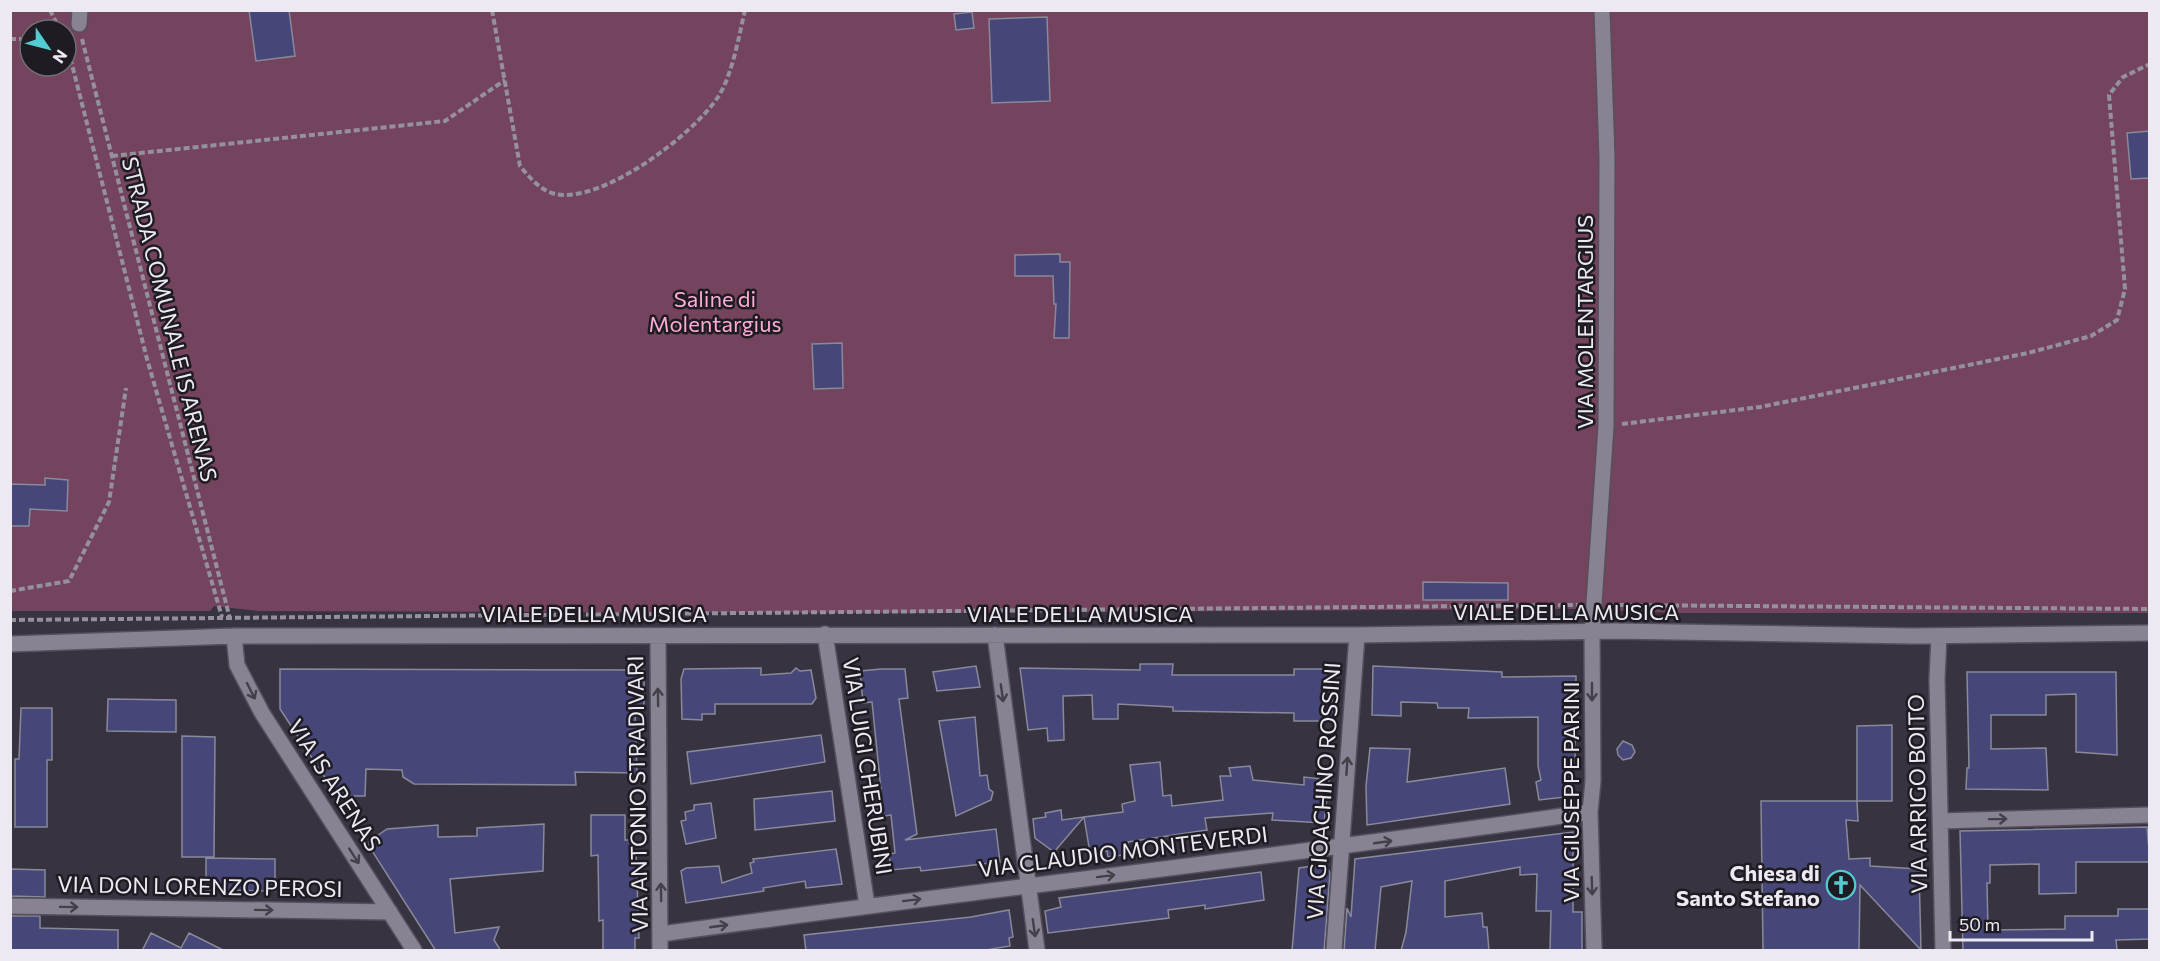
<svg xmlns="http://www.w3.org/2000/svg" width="2160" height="961" viewBox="0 0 2160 961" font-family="Commissioner,sans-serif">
<rect width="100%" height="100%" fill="#383341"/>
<path fill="#74445e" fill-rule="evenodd" d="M11 11H2149V613H1676L1580 609 917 613 258 611 214 606 210 611H11ZM30 30H66V66H30Z"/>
<path fill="#474678" stroke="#88899a" stroke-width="1.5" d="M249 10H289L295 56 256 61Z
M972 12 974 28 956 30 954 14Z
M1047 17 1050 101 992 103 989 19Z
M2150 131V178L2131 179 2127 133Z
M1060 254V262H1070L1069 338H1054L1056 304H1054L1053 276H1015V255Z
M842 343 843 388 814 389 812 344Z
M45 478 68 480 67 511 30 509 29 526H10V484L45 485Z
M1423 582 1508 583V600H1423Z
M1140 664H1173L1172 675H1294V669H1332L1333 721H1294V713L1173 711V707L1118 704V719H1093L1092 695 1063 696 1064 740 1048 741 1047 728 1028 730 1020 668 1140 670Z
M976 666 980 687 937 691 933 672Z
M1373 666 1502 672V677L1576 676 1575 766H1569L1573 796 1539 800 1536 782 1541 780 1538 766V717L1468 718 1469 708H1438L1437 703 1401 702V716L1372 715Z
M761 668V675L791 673 796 668 800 671 811 670 816 698 812 704H715V714H702V720L682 719 681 679 684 669Z
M280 669 644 670V710H635L637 773 575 772 576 785 414 784 403 777 402 770 366 769 365 796H337L280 709Z
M881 669H905L908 698 899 699 917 834 905 840 996 829 1000 862 921 871 920 867 891 870 889 854 895 853 891 815 878 817 874 792 881 790 872 702 863 703 860 671Z
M1967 672H2116L2117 755 2076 752V694L2046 695V715H1991V749L2046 748 2048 790 1966 789 1967 768H1969Z
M108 699 176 700V732L107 731Z
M21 708H52V760H47V827H15V759H19Z
M975 717 980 776 987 775 989 789 993 792 991 800 956 816 939 721Z
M1892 725V801H1857V726Z
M821 735 825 762 691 784 687 752Z
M182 736 215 737 214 857H182Z
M1623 741 1632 745 1635 752 1631 758 1623 760 1618 755 1617 749Z
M1370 748 1410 749 1407 782 1505 768 1510 804 1367 825 1366 786Z
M1160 762 1163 796 1171 795 1172 806 1223 800 1220 776H1231L1229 768 1250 766 1253 780 1304 785V777L1329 780 1324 823 1272 820 1273 813 1205 818 1207 830 1128 842 1130 854 1108 857 1107 851 1090 853 1084 817 1123 812 1122 804 1135 801 1130 765Z
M832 791 835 821 755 830 754 799Z
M1761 801H1857L1858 821 1846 820 1849 859 1870 858V866L1919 869 1921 950 1860 885 1859 951 1763 950Z
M711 803 716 838 686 844 681 821 686 820 685 812 694 810V805Z
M1061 810 1062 820 1084 817 1054 852 1035 838 1033 819 1046 817 1045 813Z
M591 815H625V840H632V853H636L639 938H635V951H603V920L599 921 598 855 591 856Z
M544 824 543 871 450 879 455 933 499 927 494 940 501 951H436L367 843 387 829 438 825V837L477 836V828Z
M2147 827 2150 862H2076V893L2039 894V864L1990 865V883H1987L1988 930 2065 929V916H2118V909H2150V939L2116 940 2117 950 1963 951 1960 831Z
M1573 832V912H1582V951H1550L1551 911H1536L1537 874 1520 875V867L1445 881V917L1482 913 1483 927H1487L1489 951H1401L1406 932 1412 881 1381 887 1375 951H1344L1347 908 1351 917 1355 859Z
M836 849 842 884 806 888 805 881 763 888 764 891 686 903 681 871 686 868 719 866 722 883 752 873 750 863 754 862 753 859Z
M206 858 275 859V891L206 890Z
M1325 864 1330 873 1324 951H1292L1299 868Z
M10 869 45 870V897L10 896Z
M1261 872 1264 900 1205 909V905L1168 910 1169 918 1048 933 1045 911 1061 907 1059 898Z
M1009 910 1013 937 1009 938 1010 946 980 951H806L804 935 971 917Z
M10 916H40V928L118 930V951H10Z
M151 933 181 948 189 933 225 951H142Z"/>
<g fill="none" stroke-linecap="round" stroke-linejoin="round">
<g stroke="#55505c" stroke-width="18">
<path id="minor" d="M79 24 80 10
M825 634 867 905
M995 635 1037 950
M234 636 237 665 262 713 414 950
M658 636 660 950
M1939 636 1937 679 1943 950
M10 644 234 636 1357 635 1614 631 1912 636 2150 633
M1940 821 2150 815
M10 906 390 912
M661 934C970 891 1281 857 1590 812
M1334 950 1357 635
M1594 950 1590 812 1593 781 1592 633 1606 426 1607 158 1602 10"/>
</g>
<path stroke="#95919c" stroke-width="4" stroke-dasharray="6 3" stroke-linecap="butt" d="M50 10 60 30
M492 10 520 166C530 178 540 190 555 194 602 204 693 135 718 97 732 76 739 36 745 10
M10 39H30
M82 39 230 619
M66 41 147 359 222 617
M112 156 445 121 505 80
M1622 424 1760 407 2028 353 2091 336 2117 320 2125 289 2109 95 2123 77 2150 64
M10 591 69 581 109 502 126 388
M1610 605 2150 609
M10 620 1579 605"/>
<use href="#minor" stroke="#898292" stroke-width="15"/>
</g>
<defs><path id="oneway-shaft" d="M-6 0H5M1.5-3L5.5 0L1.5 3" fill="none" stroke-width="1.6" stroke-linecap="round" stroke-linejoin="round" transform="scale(1.5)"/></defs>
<g stroke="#434049">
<use href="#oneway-shaft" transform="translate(251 691) rotate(63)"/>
<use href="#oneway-shaft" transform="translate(1592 692) rotate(90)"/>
<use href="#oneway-shaft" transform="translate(1002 693) rotate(82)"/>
<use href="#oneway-shaft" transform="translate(658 697) rotate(-91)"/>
<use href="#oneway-shaft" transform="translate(1347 766) rotate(-86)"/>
<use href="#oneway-shaft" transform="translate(1998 819) rotate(-1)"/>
<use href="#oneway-shaft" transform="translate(1383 842) rotate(-8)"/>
<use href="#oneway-shaft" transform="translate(354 856) rotate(57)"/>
<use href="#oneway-shaft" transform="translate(1106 876) rotate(-7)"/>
<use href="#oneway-shaft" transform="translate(1592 886) rotate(88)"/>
<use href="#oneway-shaft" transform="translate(661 892) rotate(-91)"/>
<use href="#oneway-shaft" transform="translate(912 900) rotate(-7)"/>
<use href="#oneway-shaft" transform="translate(69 907) rotate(1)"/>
<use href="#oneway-shaft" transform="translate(264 910) rotate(1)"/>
<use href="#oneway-shaft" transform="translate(719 926) rotate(-8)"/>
<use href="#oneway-shaft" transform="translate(1034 928) rotate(82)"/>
</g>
<defs>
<g id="church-ring" transform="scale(1.5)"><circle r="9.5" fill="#1e1c22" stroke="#52ccd1" stroke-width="1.5"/><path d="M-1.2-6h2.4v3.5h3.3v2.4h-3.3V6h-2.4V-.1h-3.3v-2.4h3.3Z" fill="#52ccd1"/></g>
</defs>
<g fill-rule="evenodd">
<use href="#church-ring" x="1841" y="885"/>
</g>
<g text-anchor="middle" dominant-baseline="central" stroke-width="5" stroke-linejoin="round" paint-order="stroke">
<g font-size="22" fill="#feaad7" stroke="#1e1c22">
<text x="715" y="298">Saline di<tspan x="715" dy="25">Molentargius</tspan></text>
</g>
<g font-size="22" fill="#ece9f2" stroke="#1e1c22">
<text transform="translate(170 319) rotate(76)">STRADA COMUNALE IS ARENAS</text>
<text transform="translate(1584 322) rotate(-90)">VIA MOLENTARGIUS</text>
<text x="1566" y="611">VIALE DELLA MUSICA</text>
<text x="594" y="613">VIALE DELLA MUSICA</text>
<text x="1080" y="613">VIALE DELLA MUSICA</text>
<text transform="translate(868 766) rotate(81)">VIA LUIGI CHERUBINI</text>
<text transform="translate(335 785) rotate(57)">VIA IS ARENAS</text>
<text transform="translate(1323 791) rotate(-86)">VIA GIOACHINO ROSSINI</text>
<text transform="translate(1570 792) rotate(-90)">VIA GIUSEPPE PARINI</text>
<text transform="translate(637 794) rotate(-91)">VIA ANTONIO STRADIVARI</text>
<text transform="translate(1917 794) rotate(-91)">VIA ARRIGO BOITO</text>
<text transform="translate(1123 851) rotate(-7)">VIA CLAUDIO MONTEVERDI</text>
<text transform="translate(200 886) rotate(1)">VIA DON LORENZO PEROSI</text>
</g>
<g font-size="22" font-weight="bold" fill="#ece9f2" stroke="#1e1c22" text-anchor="end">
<text x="1820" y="872">Chiesa di<tspan x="1820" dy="25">Santo Stefano</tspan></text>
</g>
</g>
<rect width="2160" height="961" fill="none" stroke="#ece9f2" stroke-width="24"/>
<g transform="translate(48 48) rotate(125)"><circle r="28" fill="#1e1c22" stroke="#706e75" stroke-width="1.5"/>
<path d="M0-4.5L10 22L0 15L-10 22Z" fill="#52ccd1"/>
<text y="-9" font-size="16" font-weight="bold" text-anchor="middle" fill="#ece9f2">N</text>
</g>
<path d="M1950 931v9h142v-9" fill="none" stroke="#ece9f2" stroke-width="3"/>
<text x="1959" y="931" font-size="18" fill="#ece9f2" stroke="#1e1c22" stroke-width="4.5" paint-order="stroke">50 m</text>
</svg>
